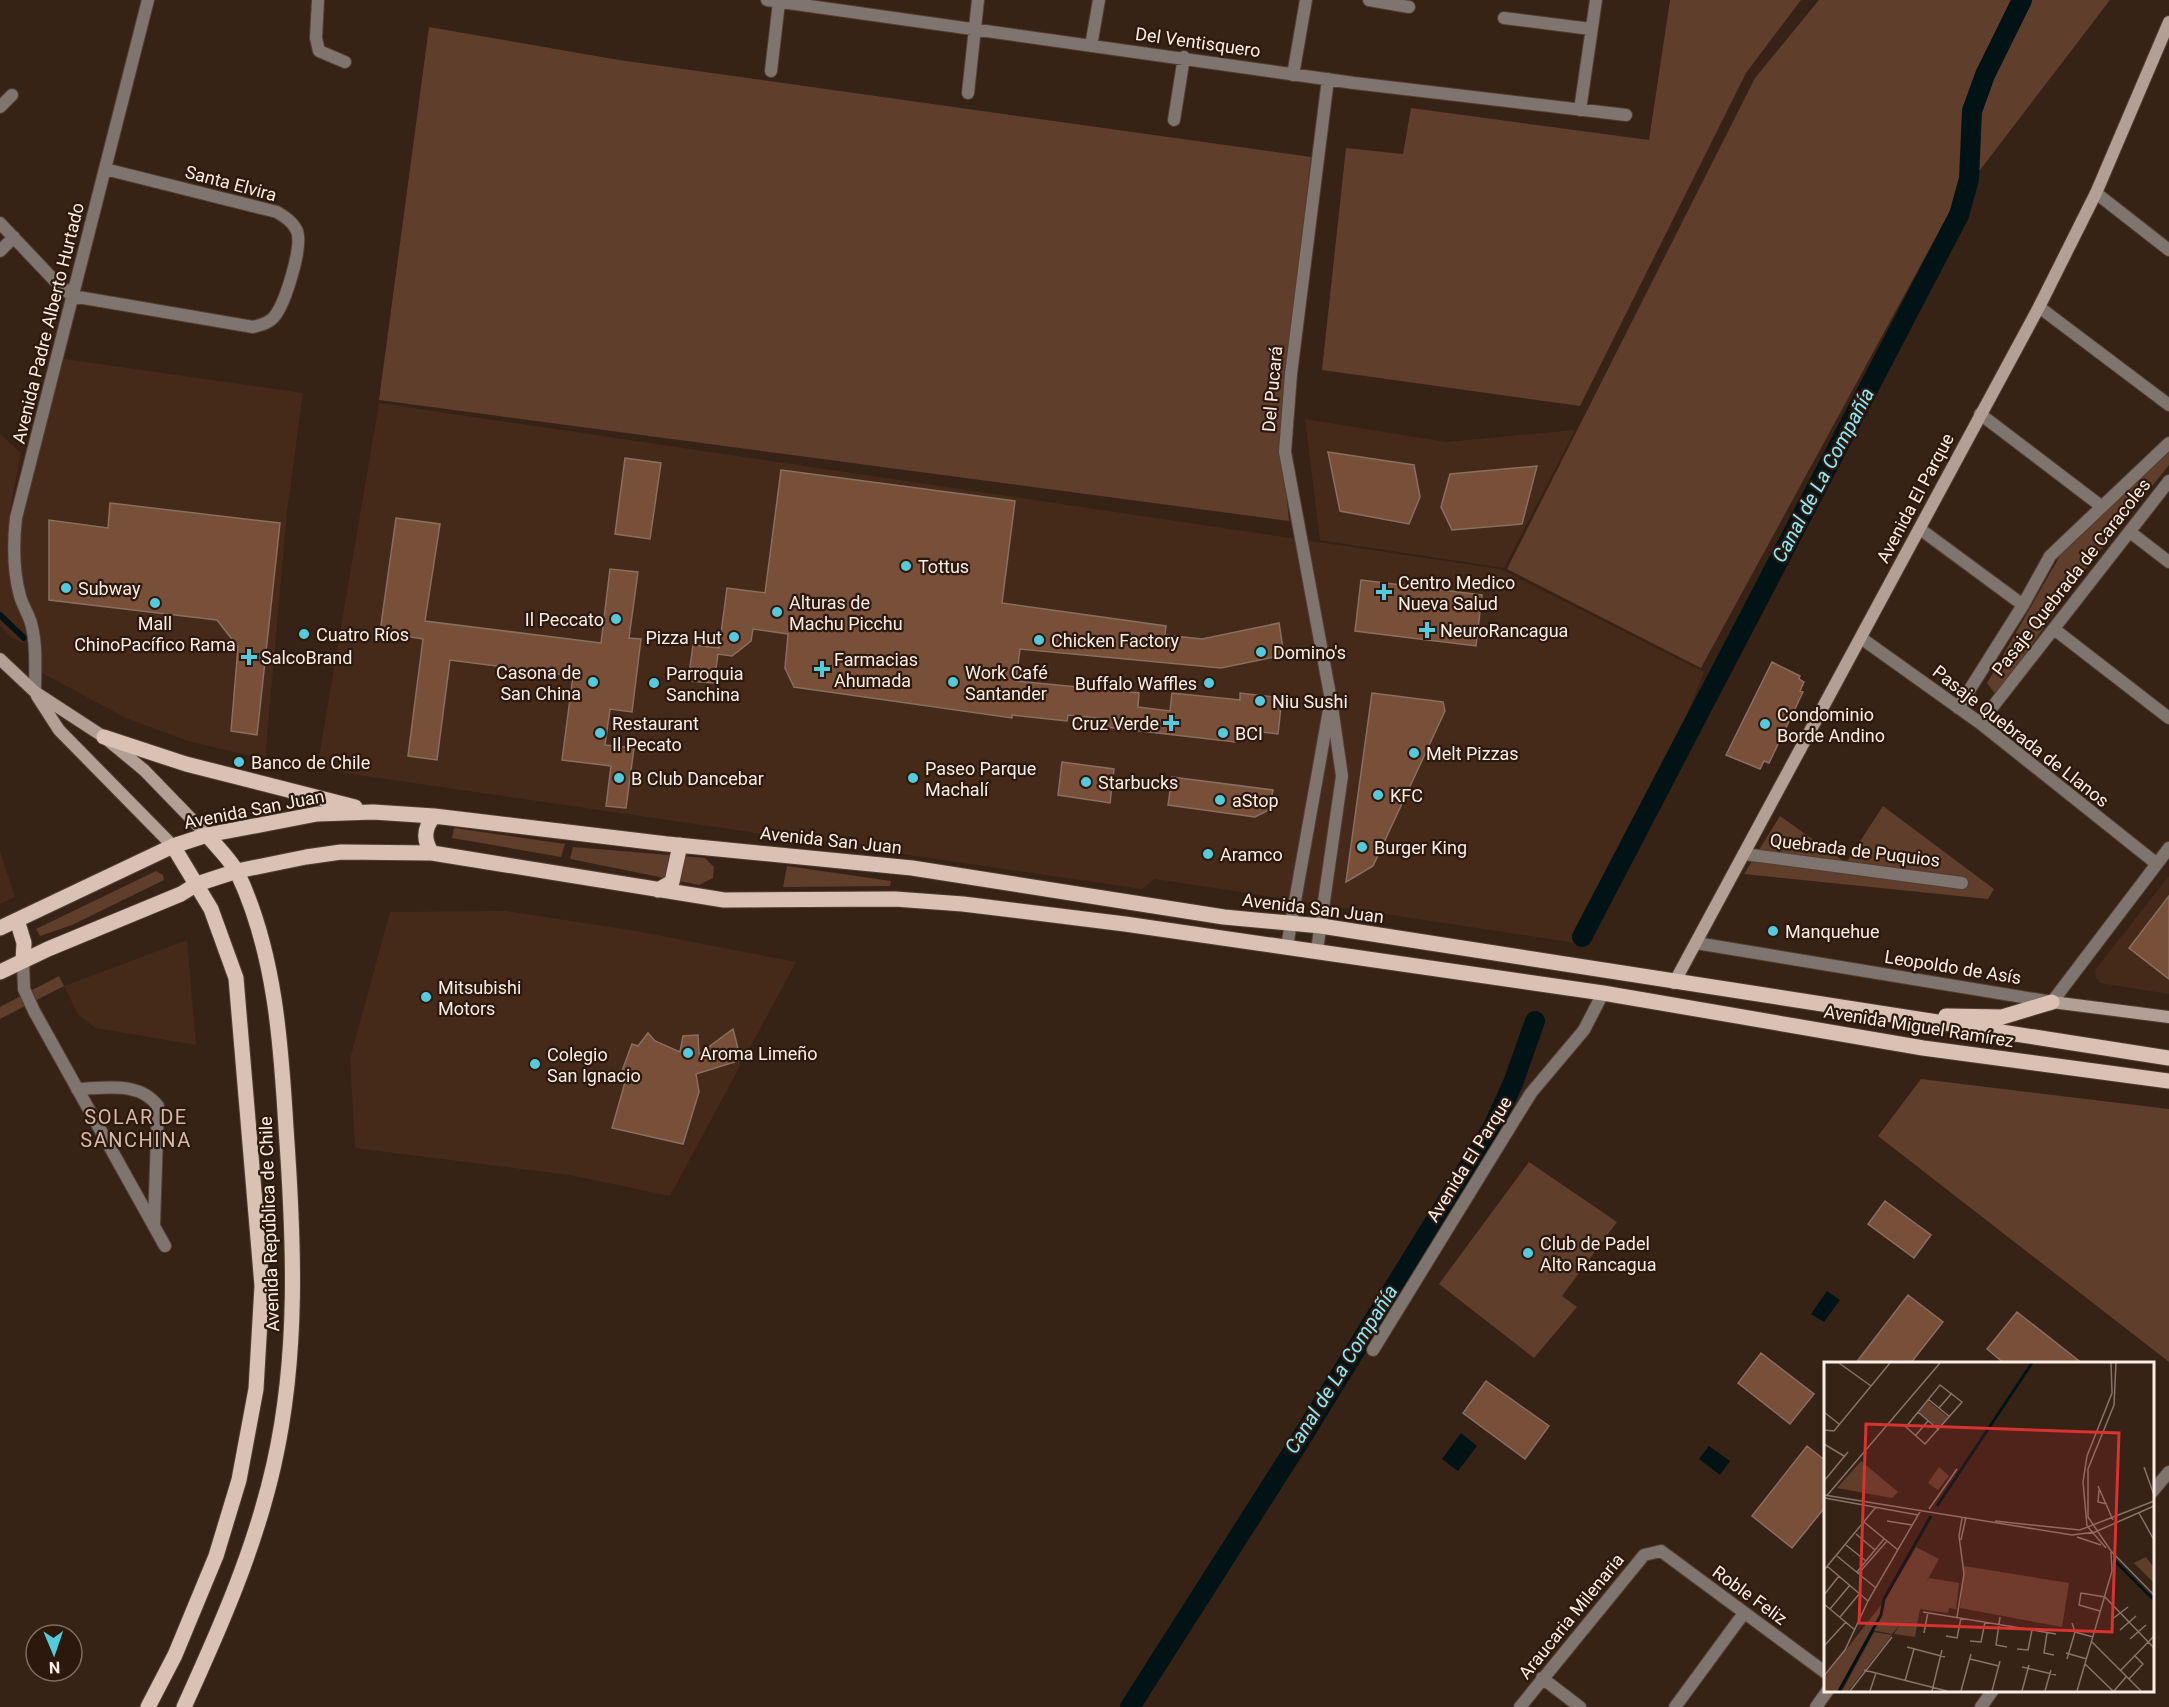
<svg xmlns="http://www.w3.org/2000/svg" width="2169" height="1707" viewBox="0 0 2169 1707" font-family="Roboto,sans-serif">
<rect width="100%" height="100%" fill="#372216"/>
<path fill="#452a1a" d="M64 359 303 393 287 511 265 759 188 741 126 718 40 672 38 622 28 608 21 585 17 529Z
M379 403 1500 569 1704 672 1665 770 1630 842 1576 943 1155 879 1142 889 317 769Z
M1305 419 1446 442 1575 430 1504 568 1320 540Z
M0 434 21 453 10 509 7 553 11 584 28 625 29 639 23 643 12 638 0 626Z
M0 851 15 897 0 904Z
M2169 876V994L2100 983 2096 978 2095 970Z
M507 911 636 931 796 962 670 1196 570 1175 355 1148 350 1059 390 912Z
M187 940 196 1045 96 1028 78 1015 64 986Z"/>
<path fill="#5f3e2c" d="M1670 0H1801L1746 73 1580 406 1322 370 1346 148 1403 154 1411 108 1649 140Z
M1819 0H2110L1954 204 1701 668 1507 569 1755 78Z
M429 27 619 60 1311 157 1280 430 1289 521 379 400Z
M2169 448V465L2084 571 1996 695 1987 683 2069 540Z
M1883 806 1994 889 1988 899 1744 874 1780 816 1846 863Z
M454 828 565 844 561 857 452 838Z
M573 847 705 858 714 867 713 878 699 885 570 859Z
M787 866 891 881 890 886 783 887Z
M156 871 163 875 164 880 72 925 40 936 36 929Z
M59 976 64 986 0 1019V1007Z
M1921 1079 2169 1109V1362L1878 1136Z
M1529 1162 1617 1222 1562 1296 1577 1307 1534 1358 1439 1284Z"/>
<path fill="#021316" d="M1827 1291 1840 1300 1824 1322 1811 1314Z
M1461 1433 1477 1446 1458 1471 1442 1459Z
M1709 1446 1730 1461 1720 1475 1699 1459Z"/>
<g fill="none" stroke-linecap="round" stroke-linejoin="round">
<path stroke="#021316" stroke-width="6" d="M0 615 24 638"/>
<path stroke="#021316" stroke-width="20" d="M1582 937 1959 215 1969 179 1972 111 1985 75 2022 0
M1130 1707 1297 1445 1493 1127 1513 1083 1535 1021"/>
</g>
<path fill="#784f38" stroke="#886f61" stroke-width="1.5" d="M1328 452 1414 465 1420 497 1409 524 1340 511Z
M625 458 661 463 650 539 615 534Z
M1537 466 1522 524 1452 530 1441 507 1450 474Z
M781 470 1015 501 1002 603 1166 626 1165 635 1202 639 1279 623 1284 655 1221 668 1020 649 1016 681 1139 693 1138 707 1170 711 1172 693 1240 700V693L1282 698 1278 734 1237 729 1235 742 1106 727 1107 719 1068 715 1067 721 1012 715V718L794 687 785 668 788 634 753 629 751 641 732 656 718 654 714 683 688 681 693 645 719 648 727 588 765 593Z
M110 503 280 523 257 735 231 731 238 647 217 620 49 600V520L108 528Z
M396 518 440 524 425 621 601 643 610 569 638 572 629 638 641 639 632 712 610 709 605 745 634 748 626 808 606 806 611 766 562 760 573 676 450 660 437 760 408 756 423 639 380 632Z
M1361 580 1482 595 1476 646 1355 631Z
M1772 662 1800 676 1799 679 1804 682 1800 691 1803 692 1769 763 1764 761 1760 769 1726 755Z
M1372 693 1443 702 1445 711 1373 866 1346 882Z
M1062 762 1114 769 1110 803 1058 795Z
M1172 777 1273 790 1269 810 1255 817 1168 805Z
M2169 896V979L2129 948Z
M733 1029 741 1060 696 1074 699 1092 683 1144 612 1128 628 1072 622 1071 632 1044 638 1046 648 1033 655 1041 680 1052 683 1036 698 1035 699 1054Z
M1885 1201 1931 1235 1914 1258 1868 1224Z
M1908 1295 1943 1322 1910 1364H1855Z
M2017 1312 2083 1364H2005L1987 1349Z
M1761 1353 1814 1394 1790 1424 1738 1383Z
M1486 1381 1549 1426 1525 1459 1463 1413Z
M1807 1446 1826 1461V1506L1792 1548 1752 1516Z"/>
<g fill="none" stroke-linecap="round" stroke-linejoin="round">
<g stroke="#533e33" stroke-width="14">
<path id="street" d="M318 0 316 38 319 51 345 62
M767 0 1354 83 1626 115
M1369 0 1409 7
M1504 18 1591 29
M1091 46 1099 0
M771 71 779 2
M1293 75 1306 0
M968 93 978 0
M0 107 12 95
M1580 110 1596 0
M1174 120 1184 57
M2096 193 2169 250
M0 223 53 279 72 296 253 327C261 325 269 323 274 317 285 304 303 247 297 231 293 222 285 217 277 212L105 169
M0 251 14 237
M2039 307 2169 405
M1980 414 2101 506
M1920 529 2023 605
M2130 532 2169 562
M2054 629 2169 718
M1861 638 1980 723 2157 864
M35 692C35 670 37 648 32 627 30 616 23 607 20 596 13 570 13 544 16 518L148 0
M1958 708 2023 605 2050 556 2169 443
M1980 723 2169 481
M1744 854 1962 883
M1696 943 2052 1002 2169 848
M1287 946 1329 710
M1317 950 1342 776 1331 700 1285 452 1291 374 1328 79
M23 961 24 989 34 1011 165 1246
M77 1089C106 1088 139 1081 158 1106L154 1224
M1373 1350 1531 1093 1584 1030 1603 993
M2152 1492 2169 1472
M1542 1678 1580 1707
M1520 1707 1644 1555 1661 1551 1826 1673
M1675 1707 1744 1613
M1816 1707 1828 1690
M1981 1707 1993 1690"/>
</g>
<g stroke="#533e33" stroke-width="14">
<path id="secondary" d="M0 659 35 692 104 737 144 770 207 835
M37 696 59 730 173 846
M1674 983 2039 307 2096 193 2169 22
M2052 1002 2169 1017"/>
</g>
<g stroke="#533e33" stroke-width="17">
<path id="primary" d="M104 737 186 764 355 807
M432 853C423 840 424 828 434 816
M658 890 672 882 680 845
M17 920 24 943 23 961
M0 928 173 846 207 835 317 814 373 812 434 816 667 844 912 868 1224 917 1321 926 2169 1058
M0 972 48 949 181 894 197 884 237 871 306 857 341 852 432 853 724 900 895 899 963 904 1125 924 1603 993 1923 1048 2169 1081
M1946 1016 2002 1017 2052 1002
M148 1707 175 1655 216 1556 239 1480 256 1389 262 1286 236 978 211 909 173 846
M184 1707C220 1628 255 1549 274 1464 299 1353 294 1240 286 1128 281 1043 275 953 238 874 231 860 217 847 207 835"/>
</g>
<use href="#street" stroke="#7f746e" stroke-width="12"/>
<use href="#secondary" stroke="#b29f95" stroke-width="12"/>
<use href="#primary" stroke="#d9c1b4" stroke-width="15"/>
</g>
<g fill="#54cadd" stroke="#2c180d" stroke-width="2">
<circle cx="906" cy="566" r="6"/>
<circle cx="66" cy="588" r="6"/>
<path d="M1381 583h6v6h6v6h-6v6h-6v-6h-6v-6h6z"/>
<circle cx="155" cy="603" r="6"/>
<circle cx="777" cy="612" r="6"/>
<circle cx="616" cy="619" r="6"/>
<path d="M1424 621h6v6h6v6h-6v6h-6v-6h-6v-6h6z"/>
<circle cx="304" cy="634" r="6"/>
<circle cx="734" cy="637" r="6"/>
<circle cx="1039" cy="640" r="6"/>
<circle cx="1261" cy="652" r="6"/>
<path d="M246 648h6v6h6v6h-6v6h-6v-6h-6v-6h6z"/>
<path d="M819 660h6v6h6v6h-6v6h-6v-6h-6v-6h6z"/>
<circle cx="593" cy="682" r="6"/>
<circle cx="953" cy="682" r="6"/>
<circle cx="654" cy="683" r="6"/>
<circle cx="1209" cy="683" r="6"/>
<circle cx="1260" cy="701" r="6"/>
<path d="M1168 714h6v6h6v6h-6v6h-6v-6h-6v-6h6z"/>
<circle cx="1765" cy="724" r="6"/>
<circle cx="600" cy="733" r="6"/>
<circle cx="1223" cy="733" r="6"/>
<circle cx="1414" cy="753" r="6"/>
<circle cx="239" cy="762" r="6"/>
<circle cx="619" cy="778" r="6"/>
<circle cx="913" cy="778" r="6"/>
<circle cx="1086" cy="782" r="6"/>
<circle cx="1378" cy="795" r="6"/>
<circle cx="1220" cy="800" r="6"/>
<circle cx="1362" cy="847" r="6"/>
<circle cx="1208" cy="854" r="6"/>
<circle cx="1773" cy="931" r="6"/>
<circle cx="426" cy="997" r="6"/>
<circle cx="688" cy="1053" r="6"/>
<circle cx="535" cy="1064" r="6"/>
<circle cx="1528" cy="1253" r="6"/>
</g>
<g text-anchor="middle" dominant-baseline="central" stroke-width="4.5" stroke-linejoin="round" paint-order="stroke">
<g font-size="18" fill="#fcede5" stroke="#2c180d">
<text transform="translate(1198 42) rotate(8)">Del Ventisquero</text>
<text transform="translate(231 183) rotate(15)">Santa Elvira</text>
<text transform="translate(48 323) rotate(-76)">Avenida Padre Alberto Hurtado</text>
<text transform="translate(1272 389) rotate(-85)">Del Pucará</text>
<text transform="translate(1915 498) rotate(-62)">Avenida El Parque</text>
<text transform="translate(2071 577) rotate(-52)">Pasaje Quebrada de Caracoles</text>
<text transform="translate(2021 736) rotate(38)">Pasaje Quebrada de Llanos</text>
<text transform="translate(254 809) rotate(-11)">Avenida San Juan</text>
<text transform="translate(831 840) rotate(6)">Avenida San Juan</text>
<text transform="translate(1855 850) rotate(7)">Quebrada de Puquios</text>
<text transform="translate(1313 908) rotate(7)">Avenida San Juan</text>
<text transform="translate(1953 967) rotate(9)">Leopoldo de Asís</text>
<text transform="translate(1919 1026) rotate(9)">Avenida Miguel Ramírez</text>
<text transform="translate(1469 1159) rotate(-58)">Avenida El Parque</text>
<text transform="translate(269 1224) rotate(-92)">Avenida República de Chile</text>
<text transform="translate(1750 1595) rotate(36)">Roble Feliz</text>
<text transform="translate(1571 1616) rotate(-51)">Araucaria Milenaria</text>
</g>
<g font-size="18" fill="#fcede5" stroke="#2c180d" text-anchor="start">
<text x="918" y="566">Tottus</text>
<text x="1398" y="582">Centro Medico<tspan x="1398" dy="21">Nueva Salud</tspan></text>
<text x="78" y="588">Subway</text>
<text x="789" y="602">Alturas de<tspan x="789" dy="21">Machu Picchu</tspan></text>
<text x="604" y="619" text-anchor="end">Il Peccato</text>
<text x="155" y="623" text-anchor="middle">Mall<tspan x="155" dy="21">ChinoPacífico Rama</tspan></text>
<text x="1440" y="630">NeuroRancagua</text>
<text x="316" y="634">Cuatro Ríos</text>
<text x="722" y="637" text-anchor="end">Pizza Hut</text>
<text x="1051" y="640">Chicken Factory</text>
<text x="1273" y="652">Domino's</text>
<text x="261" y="657">SalcoBrand</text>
<text x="834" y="659">Farmacias<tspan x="834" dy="21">Ahumada</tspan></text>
<text x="581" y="672" text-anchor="end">Casona de<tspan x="581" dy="21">San China</tspan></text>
<text x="965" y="672">Work Café<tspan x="965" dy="21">Santander</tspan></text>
<text x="666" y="673">Parroquia<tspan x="666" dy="21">Sanchina</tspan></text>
<text x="1197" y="683" text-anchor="end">Buffalo Waffles</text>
<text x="1272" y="701">Niu Sushi</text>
<text x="1777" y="714">Condominio<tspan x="1777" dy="21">Borde Andino</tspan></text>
<text x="612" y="723">Restaurant<tspan x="612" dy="21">Il Pecato</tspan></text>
<text x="1159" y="723" text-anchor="end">Cruz Verde</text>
<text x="1235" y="733">BCI</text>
<text x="1426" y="753">Melt Pizzas</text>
<text x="251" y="762">Banco de Chile</text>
<text x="925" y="768">Paseo Parque<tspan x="925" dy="21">Machalí</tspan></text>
<text x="631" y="778">B Club Dancebar</text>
<text x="1098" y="782">Starbucks</text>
<text x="1390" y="795">KFC</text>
<text x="1232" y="800">aStop</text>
<text x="1374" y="847">Burger King</text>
<text x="1220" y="854">Aramco</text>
<text x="1785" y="931">Manquehue</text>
<text x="438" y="987">Mitsubishi<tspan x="438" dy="21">Motors</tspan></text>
<text x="700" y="1053">Aroma Limeño</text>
<text x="547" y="1054">Colegio<tspan x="547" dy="21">San Ignacio</tspan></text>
<text x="1540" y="1243">Club de Padel<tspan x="1540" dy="21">Alto Rancagua</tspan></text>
</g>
<g font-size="20" font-style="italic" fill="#89ecfd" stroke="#2c180d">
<text transform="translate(1823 475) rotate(-62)">Canal de La Compañía</text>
<text transform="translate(1341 1369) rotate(-58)">Canal de La Compañía</text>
</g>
<g font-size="20" letter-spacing="1.5" fill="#d6baab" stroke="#2c180d">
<text x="136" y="1117">SOLAR DE<tspan x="136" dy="23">SANCHINA</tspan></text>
</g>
</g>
<g transform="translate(1824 1362)">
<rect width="330" height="330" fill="#372216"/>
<path d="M104 39 124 55 114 66 95 50ZM37 99 74 130 68 136 13 126ZM115 105 125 114 114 128 104 121ZM92 185 115 197 84 253 68 272 48 268 15 329H0V316L61 238ZM322 195 330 206V221L310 201ZM140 204 245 221 238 265 136 246ZM105 216 135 221 132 247 125 246 124 251 96 247 91 275 70 272ZM50 270 68 273 24 329H18Z" fill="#5f3e2c"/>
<path fill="none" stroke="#021316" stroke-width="3" d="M113 144 208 1M288 196 330 238M15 329 57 253 60 237 107 154"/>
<path fill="none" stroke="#867369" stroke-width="1.5" d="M15 1 47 24M292 1 290 43 264 107V155L287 189 330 233M116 23 138 40 101 82 82 65ZM104 37 126 55M115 46 128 31M0 50 15 62M94 50 115 68M0 68 10 69 66 1M91 74 104 59M0 82 20 94M320 105 330 133M0 119 24 90M274 124 289 158M275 128 274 140 283 142M0 133 248 173 271 170 330 144M1 136 94 153M0 137 116 1M105 147 133 107M315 151 330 178M63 159 88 163M171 159 256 168 330 139M40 160 74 188M32 172 51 188M253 175 277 183M137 178 142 155M22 183 42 199M282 186 263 164 259 120 263 94 288 31 287 1M13 194 52 226M3 204 44 239M0 208 52 145M33 210 60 177M34 212 63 179M0 233 15 214M0 242 31 268M6 247 26 223M276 249 255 243 257 231 281 235 330 286M99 250 232 272M16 255 36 231M133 255 140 212 135 174 138 156M176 255 172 283 183 285M287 258 304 245M296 268 312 254M251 270 269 275M100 271 104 250M223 271 220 291 230 293M122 274 133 276 137 256M306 277 322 263M146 279 157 280 161 260M268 280 317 329M0 284 22 260M83 285 121 295M193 287 204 288 208 268M242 291 263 297M146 297 175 304M243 297 251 270 248 261M261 302 289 329M198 305 232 313M40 308 123 329M296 309 330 274M0 314 21 288 44 239 97 148M305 317 319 302 310 293M81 319 90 287M26 329 68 275M46 329 52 311M108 329 118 288M137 329 147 292M168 329 176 299M198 329 205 303M221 329 227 308M253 329 288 209 287 190M290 329 302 315"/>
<path fill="#d83231" fill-opacity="0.15" stroke="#d83231" stroke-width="3" d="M42 62 295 71 288 270 35 261Z"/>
<rect width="330" height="330" fill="none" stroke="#fcede5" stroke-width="3"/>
</g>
<g transform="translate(54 1653) rotate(178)"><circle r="28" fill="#2c180d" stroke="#7f6d63" stroke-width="1.5"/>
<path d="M0-4.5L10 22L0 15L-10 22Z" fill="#54cadd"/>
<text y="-9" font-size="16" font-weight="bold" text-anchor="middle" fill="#fcede5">N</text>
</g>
</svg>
